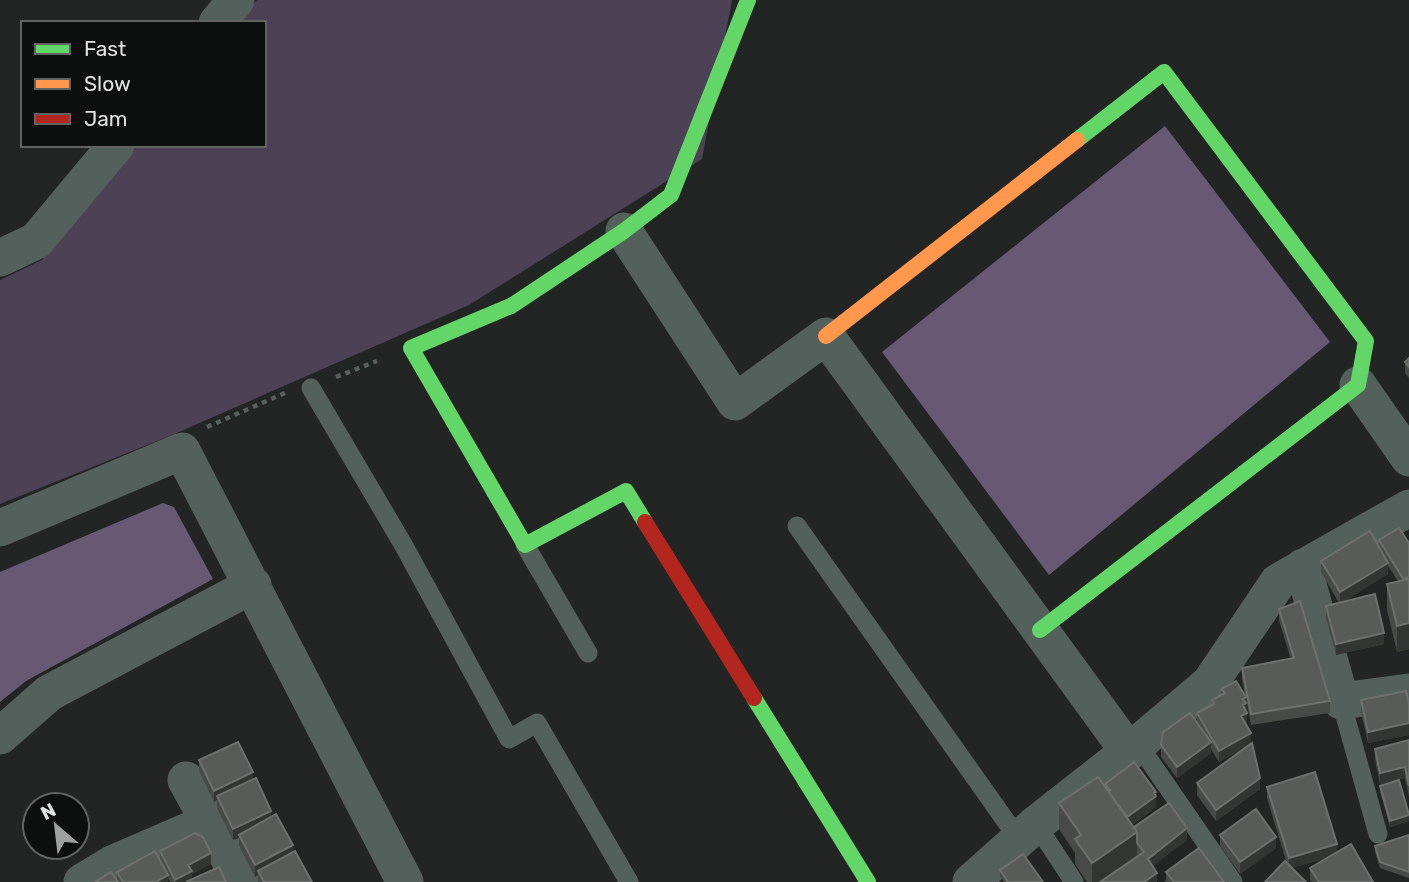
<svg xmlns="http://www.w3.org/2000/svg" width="1409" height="882" viewBox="0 0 1409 882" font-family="Rubik,sans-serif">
<rect width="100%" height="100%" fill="#232524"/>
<path fill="#4d4255" d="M257 0H732L702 159 469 305 172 435 0 504V280L42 260 137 145H264V23H238Z"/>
<path fill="#675874" d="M1165 126 1330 342 1049 575 882 352Z
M163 503 174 507 213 579 26 681 0 702V572Z"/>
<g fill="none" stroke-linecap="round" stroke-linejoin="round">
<path stroke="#58605d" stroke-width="4.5" stroke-dasharray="5 5" stroke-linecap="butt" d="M336 377 377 361
M207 427 285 393"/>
<path stroke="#54605c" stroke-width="19" d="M311 388 404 546 509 739 537 723 629 882
M797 526 1020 841
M525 545 588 653
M1341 701 1378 834
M1138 744 1233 882
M1036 824 1074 882"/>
<path stroke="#54605c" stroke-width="37" d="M217 23 236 0
M624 231 735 402 826 336 1129 752
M0 258 36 241 116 145
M1358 385 1409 458
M0 528 182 451 405 882
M1303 567 1341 701 1409 692
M0 736 49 693 253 585
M186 780 242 882
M82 882 112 864 209 822
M971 882 1036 824 1138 744 1210 683 1278 582 1409 508"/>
<path stroke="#63d668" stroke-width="16" d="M645 522 626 491 525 545 411 348 511 306 624 231 671 195 748 0
M1040 630 1358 385 1366 341 1164 72 1077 140
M754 698 868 882"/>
<path stroke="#ff974d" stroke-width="16" d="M826 336 1077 140"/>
<path stroke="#b3261e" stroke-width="16" d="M645 522 754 698"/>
</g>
<path fill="#484a48" d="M1409 358V378L1405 373V362Z
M1379 540 1409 543V649L1397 652 1387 610V584L1398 581 1388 566V574L1342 602 1384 644 1336 655 1326 618V606L1339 603 1321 572V561L1379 547Z
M1279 609 1330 701V713L1251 725 1246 699 1247 724 1246 725 1260 789 1216 821 1197 795V783L1246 747 1219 762 1211 749V753L1177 778 1161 757V745L1197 723V713L1212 705V700L1221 695V689L1245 696 1242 679V668L1291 659 1279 621Z
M1361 700 1409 704V735L1368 743 1361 712Z
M1409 740V797L1405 778 1380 784 1375 760V749Z
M199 760 253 780 271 817 312 882H258V875L255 877 239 846V838L233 840 217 808V800L214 802 199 771Z
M1105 784 1156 792V807L1132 825 1134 827 1187 840 1152 866 1157 882H1087L1075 864V853L1059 829V803L1105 786Z
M1380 786 1409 813V821L1390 827 1380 791Z
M1267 787 1337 853 1373 882H1312L1310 880V868L1329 857 1292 868 1287 864 1267 798Z
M1220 835 1276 848 1240 874 1220 846Z
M1409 835V878L1380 868 1375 852V846Z
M160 851 211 864 192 874V879L226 882H170L168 878V882H95L117 880V872L160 860Z
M1000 870 1043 882H1004L1000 876Z
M1166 872 1224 882H1164L1166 880Z"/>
<path fill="#333533" d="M1388 563V574L1340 604V592Z
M1409 623V649L1397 652V626Z
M1384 633V644L1336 655V644Z
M1246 697V714L1247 713V724L1241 728 1243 699Z
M1409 723V735L1368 743V732Z
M1251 733V745L1219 762V751Z
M1211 742V753L1177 778V767Z
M1405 767V778L1380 784V773Z
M253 772V784L217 796V800L214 802V791Z
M1260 778V789L1216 821V810Z
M1156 792V807L1123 831V820Z
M271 811V822L239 835V838L233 840V829Z
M1409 815V821L1390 827V821Z
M1187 828V840L1148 870V859Z
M1137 832V858L1103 882H1092V863Z
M1276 837V848L1240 874V862Z
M1337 844V855L1289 869V858Z
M293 845V856L258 871V875L255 877V865Z
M211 853V864L192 874V882H175V880L188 865Z
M1157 873V882H1144Z
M168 875V882H156Z"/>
<path fill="#595b59" stroke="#6e706e" stroke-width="2" d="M1409 358V367L1405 362Z
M1399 528 1409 543V576L1404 580 1379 540Z
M1370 531 1388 563 1340 592 1321 561Z
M1409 579V623L1397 626 1387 584Z
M1375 594 1384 633 1336 644 1326 606Z
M1300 601 1330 701 1251 714 1242 668 1294 658 1279 609Z
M1236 681 1246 697 1243 699 1246 703 1243 705 1247 713 1241 716 1251 733 1219 751 1197 713 1214 704 1212 700 1225 693 1221 689Z
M1406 691 1409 704V723L1368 732 1361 700Z
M1190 713 1211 742 1177 767 1161 745 1163 732Z
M1409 740V786L1405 767 1380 773 1375 749Z
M238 742 253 772 214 791 199 760Z
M1252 743 1260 778 1216 810 1197 783Z
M1134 762 1156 792 1154 793 1156 796 1127 817 1108 791 1110 790 1105 784Z
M1315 772 1337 844 1289 858 1267 787Z
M1098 777 1137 832 1092 863 1075 839 1081 835 1059 803Z
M256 778 271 811 233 829 217 796Z
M1399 780 1409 815 1390 821 1380 786Z
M1169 803 1187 828 1148 859 1157 873 1144 882H1100L1144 852 1137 843V832L1134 827Z
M1256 809 1276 837 1240 862 1220 835Z
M276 814 293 845 255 865 239 835Z
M195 833 203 837 211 853 188 865 192 871 175 880 160 851Z
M1409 835V872L1380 862 1375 846Z
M1351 844 1373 882H1319L1310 868Z
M1199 848 1224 882H1174L1166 872Z
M155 851 168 875 156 882H123L117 872Z
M295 851 312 882H264L258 871Z
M1023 854 1043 882H1008L1000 870Z
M1285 861 1306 882H1265Z
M219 867 226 882H186Z
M111 872 118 882H95Z"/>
<rect x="21" y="21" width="245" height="126" fill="#0d0f0e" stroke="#616362" stroke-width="2"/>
<rect x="35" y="44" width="35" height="10" fill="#63d668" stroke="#616362" stroke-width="2"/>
<text x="84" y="56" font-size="21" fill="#dfe2e1">Fast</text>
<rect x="35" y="79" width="35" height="10" fill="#ff974d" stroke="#616362" stroke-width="2"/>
<text x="84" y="91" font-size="21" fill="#dfe2e1">Slow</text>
<rect x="35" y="114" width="35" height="10" fill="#b3261e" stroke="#616362" stroke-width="2"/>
<text x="84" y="126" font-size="21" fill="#dfe2e1">Jam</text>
<g transform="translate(56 826) rotate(332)"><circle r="33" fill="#0d0f0e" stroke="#616362" stroke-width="2"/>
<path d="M0-5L12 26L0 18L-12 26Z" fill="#9da09f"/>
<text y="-10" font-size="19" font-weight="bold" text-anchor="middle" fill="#dfe2e1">N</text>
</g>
</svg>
